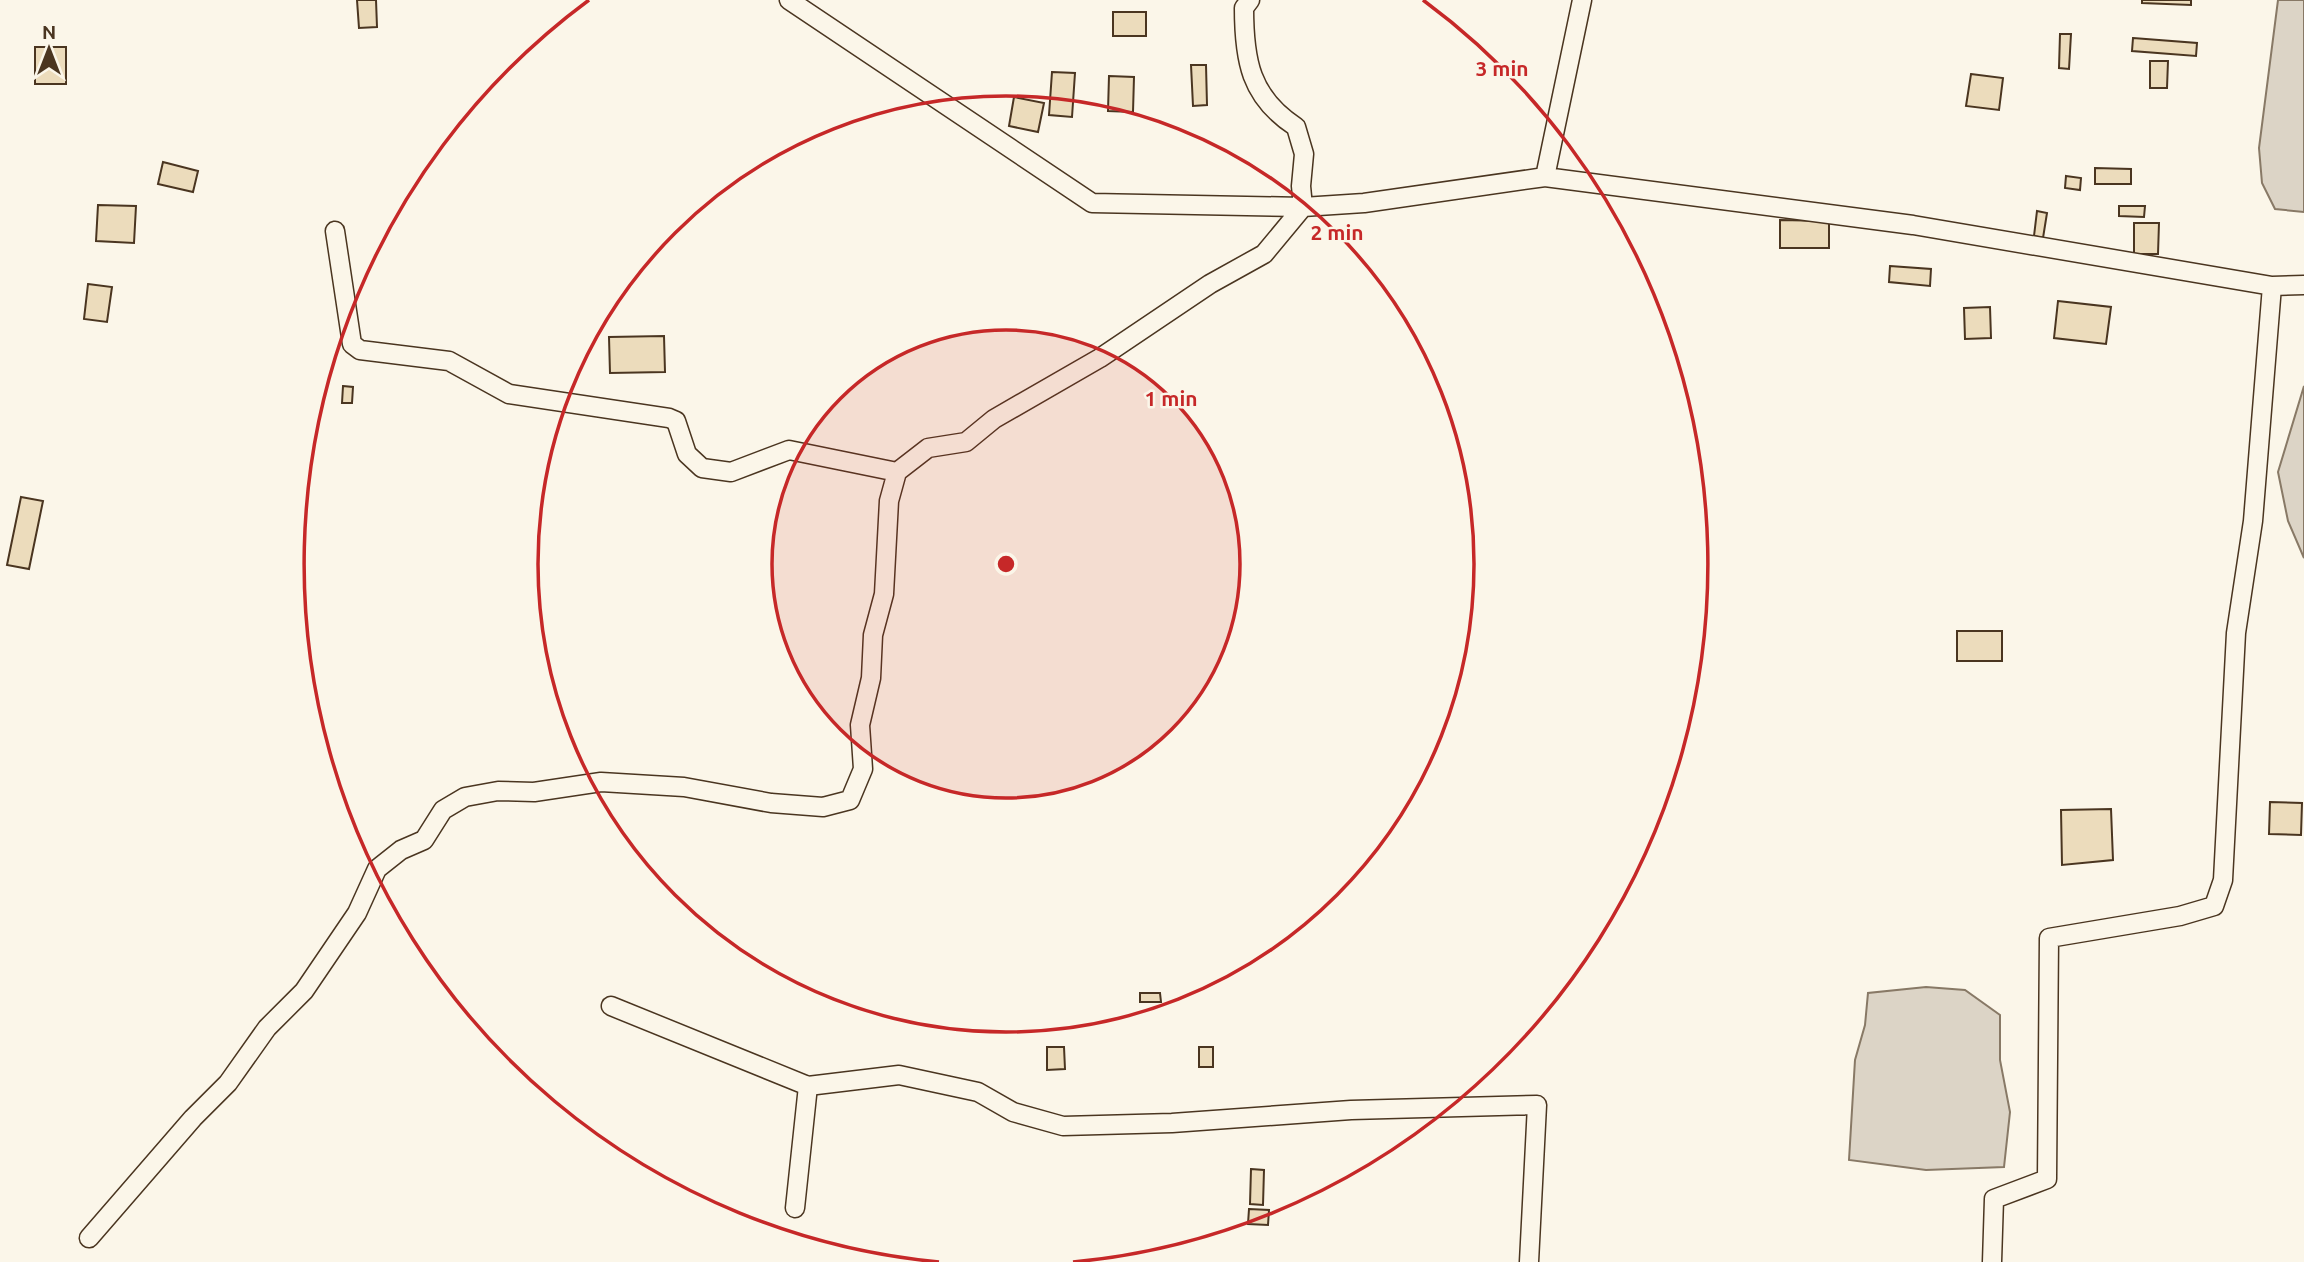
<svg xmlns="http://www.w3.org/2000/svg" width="2304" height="1262" viewBox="0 0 2304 1262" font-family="Ubuntu,sans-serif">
<rect width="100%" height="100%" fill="#fbf6e9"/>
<path fill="#dcd4c6" stroke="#887966" stroke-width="2" d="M2278 0H2304V212L2275 209 2262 183 2259 148Z
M2304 386V558L2288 521 2278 472Z
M1926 987 1965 990 2000 1015V1060L2010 1112 2004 1167 1926 1170 1849 1160 1855 1060 1865 1025 1868 993Z"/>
<path fill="#ecdcbc" stroke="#4a3520" stroke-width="2" d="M357 0H376L377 27 359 28Z
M2142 0H2191V5L2142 3Z
M1113 12H1146V36H1113Z
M2060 34H2071L2069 69 2059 68Z
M2133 38 2197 43 2196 56 2132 51Z
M35 47H66V84H35Z
M2150 61H2168L2167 88H2150Z
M1191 65H1206L1207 105 1193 106Z
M1052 72 1075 73 1072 117 1049 115Z
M1971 74 2003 78 1999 110 1966 106Z
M1109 76 1134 77 1133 112 1108 111Z
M1014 97 1044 103 1038 132 1009 126Z
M163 162 198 171 193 192 158 184Z
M2095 168 2131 169V184H2095Z
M2066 176 2081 178 2080 190 2065 188Z
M98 205 136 206 134 243 96 241Z
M2119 206H2145L2144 217 2119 216Z
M2037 211 2047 213 2043 238 2034 236Z
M1780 220 1829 221V248H1780Z
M2134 223H2159L2158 254H2134Z
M1890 266 1931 269 1930 286 1889 282Z
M88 284 112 287 107 322 84 319Z
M2058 301 2111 307 2106 344 2054 338Z
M1990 307 1991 338 1965 339 1964 308Z
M664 336 665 372 610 373 609 337Z
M343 386 353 387 352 403H342Z
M21 497 43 501 29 569 7 565Z
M1957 631H2002V661H1957Z
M2270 802 2302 803 2301 835 2269 834Z
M2111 809 2113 860 2062 865 2061 810Z
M1140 993H1160L1161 1002H1140Z
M1047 1047H1064L1065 1069 1047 1070Z
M1199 1047H1213V1067H1199Z
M1251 1169 1264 1170 1263 1205 1250 1204Z
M1249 1209 1269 1210 1268 1225 1248 1224Z"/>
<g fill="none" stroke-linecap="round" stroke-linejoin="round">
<g stroke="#4a3520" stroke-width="21">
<path id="street" d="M789 0 1092 203 1303 207 1364 203 1545 177 1913 225 2272 286 2253 521 2236 633 2223 880 2214 906 2180 916 2049 938 2047 1179 1994 1199 1992 1262
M1545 177 1582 0
M335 231 352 344 360 350 449 361 509 394 669 418 676 421 687 454 702 468 731 472 789 450 897 472
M2272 286 2304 285
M611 1006 808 1086
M795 1208 808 1086 899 1075 978 1092 1013 1112 1063 1126 1172 1123 1351 1110 1537 1105 1529 1262
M89 1238 193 1118 228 1083 267 1028 304 991 357 913 377 869 401 850 424 840 443 810 465 797 498 791 534 792 601 782 684 787 771 803 823 807 850 800 863 769 860 725 871 678 873 635 884 594 889 501 897 472 928 448 966 442 994 419 1100 358 1210 284 1264 254 1303 207 1301 186 1304 154 1296 127C1250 97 1244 60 1244 8L1250 0"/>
</g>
<use href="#street" stroke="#fbf6e9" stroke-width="18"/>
</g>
<circle cx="1006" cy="564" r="234" fill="#c62828" fill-opacity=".12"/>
<g fill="none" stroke="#c62828" stroke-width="3.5">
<circle cx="1006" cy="564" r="234"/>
<circle cx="1006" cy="564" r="468"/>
<path d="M939 1262A701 701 0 0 1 589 0M1423 0A701 701 0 0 1 1073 1262"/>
</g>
<circle cx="1006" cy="564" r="10" fill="#c62828" stroke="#fbf6e9" stroke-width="3.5"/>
<g font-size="21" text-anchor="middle" font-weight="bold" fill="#c62828" stroke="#fbf6e9" stroke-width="5" stroke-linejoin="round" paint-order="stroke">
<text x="1502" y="76">3 min</text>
<text x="1337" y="240">2 min</text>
<text x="1171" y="406">1 min</text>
</g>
<g transform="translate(49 49)" stroke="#fbf6e9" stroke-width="5" paint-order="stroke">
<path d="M0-5L12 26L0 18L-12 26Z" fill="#4a3520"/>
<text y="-10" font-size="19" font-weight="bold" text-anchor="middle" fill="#4a3520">N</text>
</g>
</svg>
